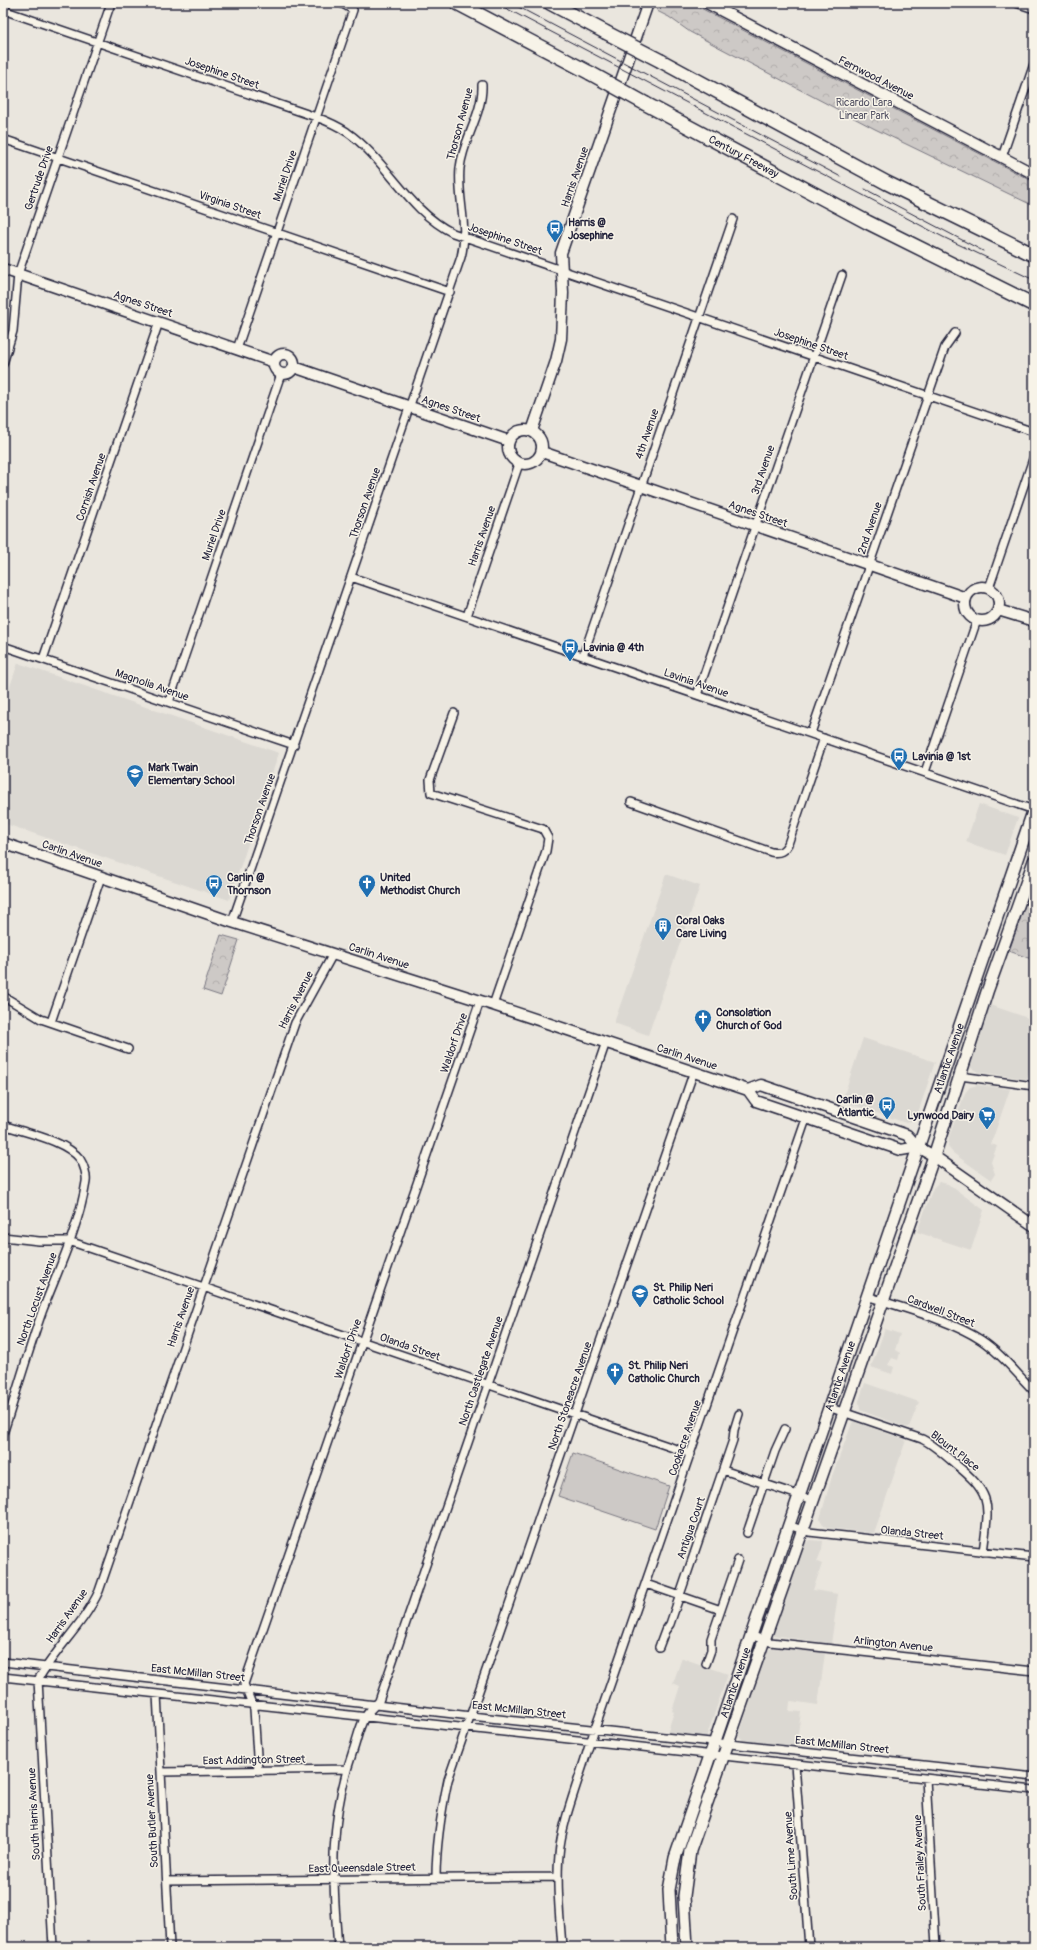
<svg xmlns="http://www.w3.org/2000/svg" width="1037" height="1950" viewBox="0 0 1037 1950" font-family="Pangolin,sans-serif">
<defs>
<pattern id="forest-crowns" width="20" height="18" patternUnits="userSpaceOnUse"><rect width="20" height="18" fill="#cdc9c6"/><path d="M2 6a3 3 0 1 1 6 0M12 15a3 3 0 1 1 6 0" fill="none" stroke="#b0acab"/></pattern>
</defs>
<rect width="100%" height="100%" fill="#eae6de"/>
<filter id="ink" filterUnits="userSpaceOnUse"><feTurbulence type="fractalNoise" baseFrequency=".025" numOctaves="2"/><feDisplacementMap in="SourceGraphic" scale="8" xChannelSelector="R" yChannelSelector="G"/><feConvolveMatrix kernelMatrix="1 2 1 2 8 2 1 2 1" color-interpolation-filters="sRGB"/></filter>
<g filter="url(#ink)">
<path fill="#dbd8d2" d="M18 663 279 753 229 900 3 823V707Z
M979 804 1018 818 1005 855 966 842Z
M666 874 700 886 648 1035 614 1023Z
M990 1005 1034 1020V1058L1027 1079 978 1072 971 1068 970 1061Z
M863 1038 935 1062 916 1119 906 1123 842 1101Z
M978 1085 1010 1089 991 1144 997 1146 991 1162 995 1174 991 1180 953 1153 948 1147 949 1137 965 1093 970 1087Z
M939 1182 948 1184 984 1210 971 1250 917 1232 933 1188Z
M885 1329 900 1334 895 1350 900 1353 898 1360 892 1358 888 1365 894 1367 892 1374 871 1367Z
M865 1383 919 1402 909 1427H905L860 1410 859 1401Z
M853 1421 906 1440 874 1533 828 1528 824 1526 820 1519 832 1476Z
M809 1540 823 1541 822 1549 817 1562 822 1564 813 1590 838 1594 831 1644 773 1635 804 1545Z
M775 1648 825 1653 818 1705 791 1701 790 1702 789 1711 801 1712 796 1748 744 1741 739 1736 766 1652 770 1649Z
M682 1658 728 1674 707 1735 704 1739 666 1736 674 1712 672 1711 680 1686 673 1683Z"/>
<path fill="url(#forest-crowns)" stroke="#787680" d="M660 3H691L1034 182V206L875 129 690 32 669 17 657 11Z
M1034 879V960L1009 951Z
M221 935 239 940 221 996 203 990Z"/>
<path fill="#cdc9c6" stroke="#787680" d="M573 1453 669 1486 655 1529 558 1496Z"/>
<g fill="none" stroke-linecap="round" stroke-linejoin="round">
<g stroke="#22223b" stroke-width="10">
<path id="street" d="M1016 3 1034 9
M3 10 316 117C327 121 338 126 347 132 387 160 408 211 453 233L1034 432
M3 139 450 292
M1002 157 1034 64
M237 349 353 10 341 3
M3 364 13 331 18 274 111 3
M351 577 1034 810
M989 588 1034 456
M467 616 519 464
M3 646 294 745
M583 656 733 219
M43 659 159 322
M697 695 842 275
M169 702 281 374
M454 713 430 780 431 793 543 829 548 838 546 851 493 1005
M811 733 945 347 955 333
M925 772 977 620
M631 802 771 852C780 854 784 851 788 844L824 738
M232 922 461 257C469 227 457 198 460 168 463 139 483 114 482 85
M3 996 41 1019 128 1049
M51 1022 101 877
M960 1076 1034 1086
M3 1125C26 1133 65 1140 80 1159 84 1165 87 1175 86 1182 79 1227 58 1270 42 1312 28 1352 16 1394 3 1434
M3 1237 39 1241H69L691 1454
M867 1296C902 1308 951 1320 981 1340 1002 1354 1017 1374 1034 1391
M828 1407 922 1439C934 1445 944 1454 954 1463 994 1495 989 1504 983 1552
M723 1470 813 1500
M788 1525 809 1532 1034 1557
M747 1533 775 1451 785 1429
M646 1584 721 1610
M750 1635 770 1642 1034 1671
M659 1647 665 1631 670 1624 733 1440 734 1430 739 1414
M3 1662 471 1716 1034 1777
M706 1664 711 1650V1639L738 1560
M3 1677 1034 1790
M157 1694 170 1947
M795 1764 809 1947
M258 1771 254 1709 244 1684 480 1001
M161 1772 347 1769
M926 1779 936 1947
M436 1878C436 1844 441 1813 448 1780L694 1071
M167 1881 558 1877
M53 1947 38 1680C55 1649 84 1624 99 1591L295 1023 333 954
M338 1947C332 1876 329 1820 353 1751 357 1740 359 1727 365 1717 368 1711 375 1706 379 1701L606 1042
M562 1947C560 1917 556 1885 559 1855 561 1824 579 1780 588 1749L806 1119"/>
</g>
<g stroke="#22223b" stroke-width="13">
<path id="secondary" d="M707 3 1034 174
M3 269 274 362
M274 364a10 10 0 1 1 20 0a10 10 0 1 1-20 0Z
M294 367 509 441
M508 447a17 17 0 1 1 34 0a17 17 0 1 1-34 0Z
M532 431 556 361 561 339 563 293 561 253 648 3
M542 452 966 598
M965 604a17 17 0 1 1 34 0a17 17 0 1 1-34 0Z
M998 610 1034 621
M3 843 232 922 493 1005 748 1090 756 1101 901 1150 918 1147
M748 1090 761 1085 907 1135 918 1147 934 1156 1034 1226"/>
</g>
<g stroke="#22223b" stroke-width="14">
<g id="primary">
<path id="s1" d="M672 1947 669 1890 675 1858 1034 809"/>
<path d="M687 1947 684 1896 690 1851 934 1156 987 992 1034 861"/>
</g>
</g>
<g stroke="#22223b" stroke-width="16">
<g id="highway">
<path d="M457 3 590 73"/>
<path d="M550 3 605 32"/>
<path d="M661 61 887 183 1034 255"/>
<path id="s2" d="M646 104 867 222 1034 305"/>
</g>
</g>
<use href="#street" stroke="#f7f3e8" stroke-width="7"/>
<use href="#secondary" stroke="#f7f3e8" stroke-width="10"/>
<use href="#primary" stroke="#f7f3e8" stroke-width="11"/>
<use href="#highway" stroke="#f7f3e8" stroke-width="13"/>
<path stroke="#22223b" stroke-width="1" d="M496 3 943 237 1034 280
M511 3 841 177
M865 189 983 251"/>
<g stroke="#22223b" stroke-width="16" stroke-linecap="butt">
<path id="highway-bridge" d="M605 32 661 61
M590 73 646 104"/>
</g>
<use href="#highway-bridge" stroke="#f7f3e8" stroke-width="13"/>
</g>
</g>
<defs>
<g id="bus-pin" transform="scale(0.9)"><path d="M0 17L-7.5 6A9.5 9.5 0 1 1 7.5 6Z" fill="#1f6fb2" stroke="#f7f3e8"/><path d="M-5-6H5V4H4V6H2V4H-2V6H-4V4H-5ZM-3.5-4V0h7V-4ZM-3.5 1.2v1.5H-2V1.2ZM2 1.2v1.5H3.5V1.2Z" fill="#fff"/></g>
<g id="school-pin" transform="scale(0.9)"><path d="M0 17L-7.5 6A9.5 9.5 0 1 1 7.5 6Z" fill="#1f6fb2" stroke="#f7f3e8"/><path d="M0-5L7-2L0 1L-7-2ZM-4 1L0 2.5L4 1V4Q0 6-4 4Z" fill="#fff"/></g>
<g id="church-pin" transform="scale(0.9)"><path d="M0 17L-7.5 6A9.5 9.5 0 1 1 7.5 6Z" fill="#1f6fb2" stroke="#f7f3e8"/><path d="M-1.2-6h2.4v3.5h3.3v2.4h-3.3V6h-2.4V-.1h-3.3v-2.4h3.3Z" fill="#fff"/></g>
<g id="building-pin" transform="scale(0.9)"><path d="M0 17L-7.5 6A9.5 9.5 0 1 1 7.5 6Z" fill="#1f6fb2" stroke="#f7f3e8"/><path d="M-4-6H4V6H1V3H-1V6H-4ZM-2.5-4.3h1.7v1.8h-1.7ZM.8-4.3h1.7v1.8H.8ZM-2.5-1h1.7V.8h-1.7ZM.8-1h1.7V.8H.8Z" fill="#fff"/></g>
<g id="supermarket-pin" transform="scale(0.9)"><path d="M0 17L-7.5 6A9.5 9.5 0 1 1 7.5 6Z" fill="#1f6fb2" stroke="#f7f3e8"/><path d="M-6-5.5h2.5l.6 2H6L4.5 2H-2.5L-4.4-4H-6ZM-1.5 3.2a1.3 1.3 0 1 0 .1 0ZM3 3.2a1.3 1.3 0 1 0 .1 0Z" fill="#fff"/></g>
</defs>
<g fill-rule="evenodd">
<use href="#bus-pin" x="555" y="228"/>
<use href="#bus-pin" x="570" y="647"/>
<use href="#bus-pin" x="899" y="756"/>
<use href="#school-pin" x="135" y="773"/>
<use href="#bus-pin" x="214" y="883"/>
<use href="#church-pin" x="367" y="883"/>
<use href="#building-pin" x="663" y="926"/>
<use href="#church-pin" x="703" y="1018"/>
<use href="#bus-pin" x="887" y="1105"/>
<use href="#supermarket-pin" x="987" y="1115"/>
<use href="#school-pin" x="640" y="1293"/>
<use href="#church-pin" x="615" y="1371"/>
</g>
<g text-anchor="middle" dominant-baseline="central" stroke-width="3" stroke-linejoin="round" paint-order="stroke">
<g font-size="11" fill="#22223b" stroke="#f7f3e8">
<text transform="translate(222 73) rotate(19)">Josephine Street</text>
<text transform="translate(876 78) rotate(27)">Fernwood Avenue</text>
<text transform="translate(460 124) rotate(-75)">Thorson Avenue</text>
<text stroke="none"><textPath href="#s2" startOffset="111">Century Freeway</textPath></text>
<text transform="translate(285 176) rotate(-71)">Muriel Drive</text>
<text transform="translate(575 177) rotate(-71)">Harris Avenue</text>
<text transform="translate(39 178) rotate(-71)">Gertrude Drive</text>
<text transform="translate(230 205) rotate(19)">Virginia Street</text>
<text transform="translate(505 239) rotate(19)">Josephine Street</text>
<text transform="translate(143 304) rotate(19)">Agnes Street</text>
<text transform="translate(811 344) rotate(19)">Josephine Street</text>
<text transform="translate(451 409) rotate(19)">Agnes Street</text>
<text transform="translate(647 434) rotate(-71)">4th Avenue</text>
<text transform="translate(763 470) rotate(-71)">3rd Avenue</text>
<text transform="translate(91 487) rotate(-71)">Cornish Avenue</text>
<text transform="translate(365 503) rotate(-71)">Thorson Avenue</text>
<text transform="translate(758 514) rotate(19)">Agnes Street</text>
<text transform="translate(870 528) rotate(-71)">2nd Avenue</text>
<text transform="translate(214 535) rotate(-71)">Muriel Drive</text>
<text transform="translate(482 536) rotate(-71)">Harris Avenue</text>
<text transform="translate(696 683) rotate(19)">Lavinia Avenue</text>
<text transform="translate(152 685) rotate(19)">Magnolia Avenue</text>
<text transform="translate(260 809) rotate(-71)">Thorson Avenue</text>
<text transform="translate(72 854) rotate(19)">Carlin Avenue</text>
<text transform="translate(379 956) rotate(18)">Carlin Avenue</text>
<text transform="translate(296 1000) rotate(-63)">Harris Avenue</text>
<text transform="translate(454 1043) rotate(-71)">Waldorf Drive</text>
<text transform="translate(687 1057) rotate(18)">Carlin Avenue</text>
<text stroke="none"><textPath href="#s1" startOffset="935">Atlantic Avenue</textPath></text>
<text transform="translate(37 1299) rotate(-70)">North Locust Avenue</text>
<text transform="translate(941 1311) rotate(21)">Cardwell Street</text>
<text transform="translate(181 1317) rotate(-71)">Harris Avenue</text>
<text transform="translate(410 1347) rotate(19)">Olanda Street</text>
<text transform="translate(348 1349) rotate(-71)">Waldorf Drive</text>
<text transform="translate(481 1371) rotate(-71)">North Castlegate Avenue</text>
<text stroke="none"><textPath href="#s1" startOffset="599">Atlantic Avenue</textPath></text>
<text transform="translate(570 1396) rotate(-71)">North Stoneacre Avenue</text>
<text transform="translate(685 1438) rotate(-71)">Cookacre Avenue</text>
<text transform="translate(955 1451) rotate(38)">Blount Place</text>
<text transform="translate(691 1528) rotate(-71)">Antigua Court</text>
<text transform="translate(912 1533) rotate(6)">Olanda Street</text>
<text transform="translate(67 1616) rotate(-55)">Harris Avenue</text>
<text transform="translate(893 1644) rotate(6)">Arlington Avenue</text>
<text transform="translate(198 1673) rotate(6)">East McMillan Street</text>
<text stroke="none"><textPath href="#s1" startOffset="275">Atlantic Avenue</textPath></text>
<text transform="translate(519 1710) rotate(6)">East McMillan Street</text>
<text transform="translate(842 1745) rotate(6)">East McMillan Street</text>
<text transform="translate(254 1760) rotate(-1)">East Addington Street</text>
<text transform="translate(34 1814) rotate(-93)">South Harris Avenue</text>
<text transform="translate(152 1821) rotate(-93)">South Butler Avenue</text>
<text transform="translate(791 1856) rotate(-94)">South Lime Avenue</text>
<text transform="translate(920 1863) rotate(-93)">South Frailey Avenue</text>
<text transform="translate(362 1868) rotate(-1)">East Queensdale Street</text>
</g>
<g font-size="11" fill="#555465" stroke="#f7f3e8">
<text x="864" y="102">Ricardo Lara<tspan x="864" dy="13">Linear Park</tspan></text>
</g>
<g font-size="11" font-weight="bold" fill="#22223b" stroke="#f7f3e8" text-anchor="start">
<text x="568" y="222">Harris @<tspan x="568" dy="13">Josephine</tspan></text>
<text x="583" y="647">Lavinia @ 4th</text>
<text x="912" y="756">Lavinia @ 1st</text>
<text x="148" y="767">Mark Twain<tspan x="148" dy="13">Elementary School</tspan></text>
<text x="227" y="877">Carlin @<tspan x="227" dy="13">Thornson</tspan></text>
<text x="380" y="877">United<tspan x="380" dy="13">Methodist Church</tspan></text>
<text x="676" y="920">Coral Oaks<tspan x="676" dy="13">Care Living</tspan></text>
<text x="716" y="1012">Consolation<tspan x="716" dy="13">Church of God</tspan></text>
<text x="874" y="1099" text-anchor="end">Carlin @<tspan x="874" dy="13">Atlantic</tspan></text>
<text x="974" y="1115" text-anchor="end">Lynwood Dairy</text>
<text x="653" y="1287">St. Philip Neri<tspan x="653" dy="13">Catholic School</tspan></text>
<text x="628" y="1365">St. Philip Neri<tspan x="628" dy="13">Catholic Church</tspan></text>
</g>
</g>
<rect width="1037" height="1950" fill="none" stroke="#f7f3e8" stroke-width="16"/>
<rect x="8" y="8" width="1021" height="1934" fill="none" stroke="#22223b" stroke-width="1.5" filter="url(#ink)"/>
</svg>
